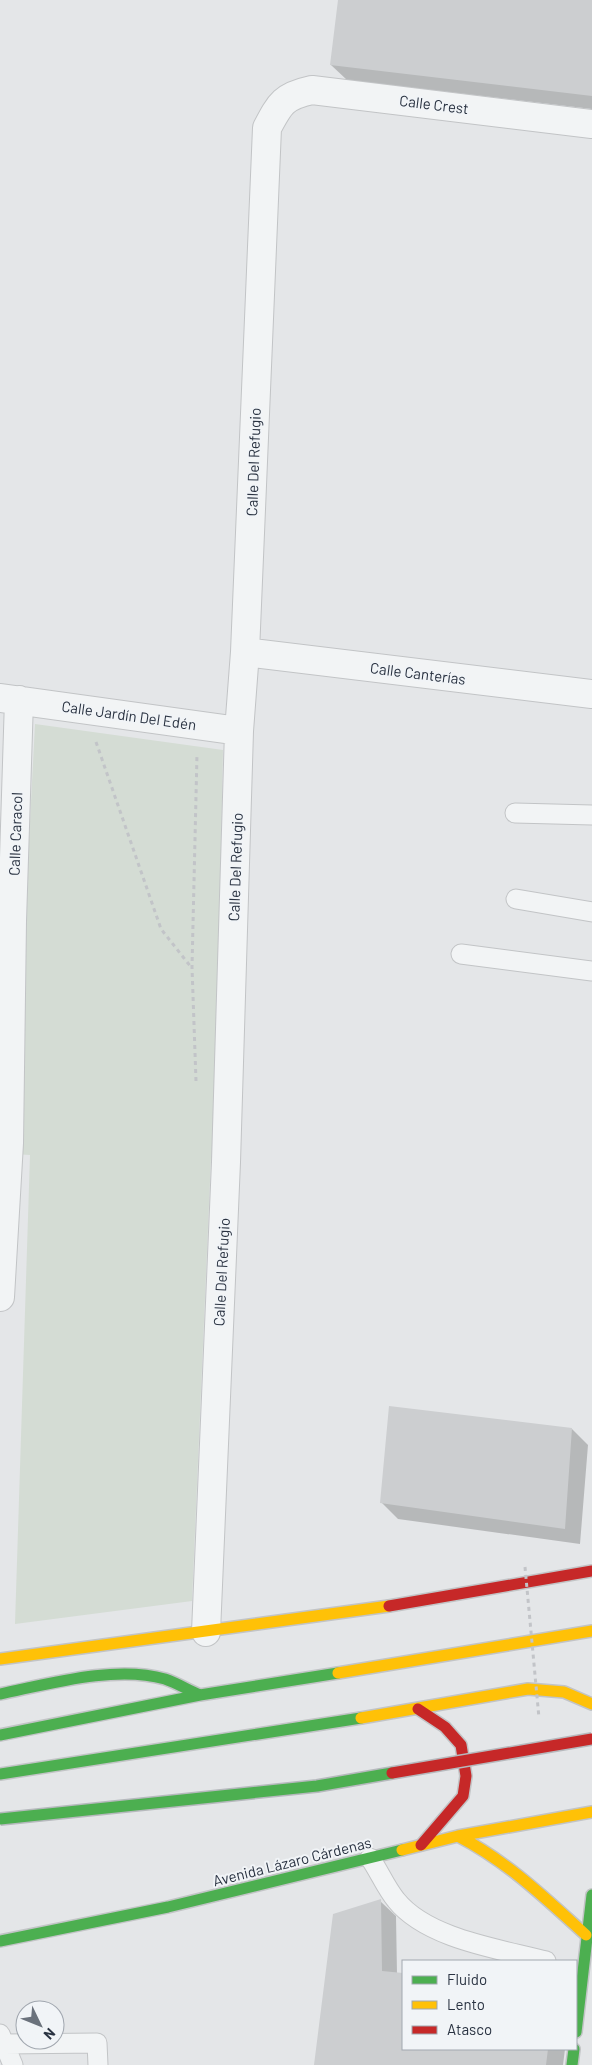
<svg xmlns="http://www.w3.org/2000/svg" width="592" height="2065" viewBox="0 0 592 2065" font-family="Barlow,sans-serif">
<rect width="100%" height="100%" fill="#e4e6e8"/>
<path fill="#d4dcd4" d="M35 724 223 750 218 1005 228 1158H211L192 1601 15 1624 30 1155 13 1154Z"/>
<path fill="#0003" d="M339 0H592V109L347 80 331 65Z
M572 1429 588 1445 580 1544 398 1519 382 1503Z
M380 1901 396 1916 397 1974 403 1975V2049H565L563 2065H315Z"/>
<path fill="#ccced0" d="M338 0H592V96L330 65Z
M389 1406 572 1428 565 1529 380 1503Z
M381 1899 382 1971 403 1973V2049H548L546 2065H314L333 1914Z"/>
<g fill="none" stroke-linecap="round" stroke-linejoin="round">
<g stroke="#c2c4c6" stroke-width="21">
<path id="lane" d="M515 813 592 815
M516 899 592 912
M461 954 592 971
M370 1858C379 1871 386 1888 396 1900 427 1939 500 1949 546 1961
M0 2034 13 2065
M5 2044 97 2043 98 2065"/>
</g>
<g stroke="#c2c4c6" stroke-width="30">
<path id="street" d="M245 652 592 694
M1 698 239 731
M0 1297 9 1143 12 921 19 700
M206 1632 226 1162 239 731 245 652 267 128C280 103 284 96 312 90L592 124"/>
</g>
<g stroke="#c2c4c6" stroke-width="14">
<path id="fast" d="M0 1694C49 1684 115 1665 165 1679 177 1683 188 1690 200 1695
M0 1735 200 1695 338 1673
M0 1774 361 1718
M0 1941 168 1907 402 1850
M576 2032 592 1895
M572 2065 574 2049"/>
</g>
<g stroke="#c2c4c6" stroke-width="14">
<path id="slow" d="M0 1659 389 1606
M338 1673 592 1631
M361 1718 528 1689 564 1692 592 1704
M458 1836C508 1862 544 1897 586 1935
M402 1850 458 1836 592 1812"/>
</g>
<g stroke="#c2c4c6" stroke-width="14">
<path id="jam" d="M389 1606 592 1571
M418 1709 445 1727 461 1745 466 1776 463 1796 421 1845"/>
</g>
<path stroke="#c2c4c8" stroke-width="3" stroke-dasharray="4 4" stroke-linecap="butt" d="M96 742 161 929 191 967
M196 1081 192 967 197 754"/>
<use href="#lane" stroke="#f2f4f5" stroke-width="19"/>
<use href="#street" stroke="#f2f4f5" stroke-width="28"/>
<use href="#fast" stroke="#4caf50" stroke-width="11"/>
<use href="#slow" stroke="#ffc107" stroke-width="11"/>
<use href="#jam" stroke="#c62828" stroke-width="11"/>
<g stroke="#b6b9bd" stroke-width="14" stroke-linecap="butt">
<path id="fast-bridge" d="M0 1819 317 1786 392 1773"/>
</g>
<g stroke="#b6b9bd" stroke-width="14" stroke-linecap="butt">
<path id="jam-bridge" d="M392 1773 592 1739"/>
</g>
<path stroke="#c2c4c8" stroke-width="3" stroke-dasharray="4 4" stroke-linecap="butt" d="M525 1567 539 1718"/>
<use href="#fast-bridge" stroke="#4caf50" stroke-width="11"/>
<use href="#jam-bridge" stroke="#c62828" stroke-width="11"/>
</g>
<g text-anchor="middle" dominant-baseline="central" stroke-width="4" stroke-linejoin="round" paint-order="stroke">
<g font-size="15" fill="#2a3342" stroke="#f1f4f7">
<text transform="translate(434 104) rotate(7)">Calle Crest</text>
<text transform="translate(253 462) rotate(-88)">Calle Del Refugio</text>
<text transform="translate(418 673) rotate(7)">Calle Canterías</text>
<text transform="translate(129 715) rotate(8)">Calle Jardín Del Edén</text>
<text transform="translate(15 834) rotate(-88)">Calle Caracol</text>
<text transform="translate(235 867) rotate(-88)">Calle Del Refugio</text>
<text transform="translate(221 1272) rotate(-87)">Calle Del Refugio</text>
<text transform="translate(292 1861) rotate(-14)">Avenida Lázaro Cárdenas</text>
</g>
</g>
<rect x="402" y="1960" width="175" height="90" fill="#f1f4f7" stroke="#a1a7af"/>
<rect x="412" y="1976" width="25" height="8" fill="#4caf50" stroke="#a1a7af"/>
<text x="447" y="1985" font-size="15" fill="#2a3342">Fluido</text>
<rect x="412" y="2001" width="25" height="8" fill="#ffc107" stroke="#a1a7af"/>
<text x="447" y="2010" font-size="15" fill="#2a3342">Lento</text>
<rect x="412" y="2026" width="25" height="8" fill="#c62828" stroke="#a1a7af"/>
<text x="447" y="2035" font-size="15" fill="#2a3342">Atasco</text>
<g transform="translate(40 2025) rotate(133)"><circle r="24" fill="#f1f4f7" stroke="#a1a7af"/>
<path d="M0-4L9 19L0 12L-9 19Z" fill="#6b727c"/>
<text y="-8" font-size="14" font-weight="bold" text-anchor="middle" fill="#2a3342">N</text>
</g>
</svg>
